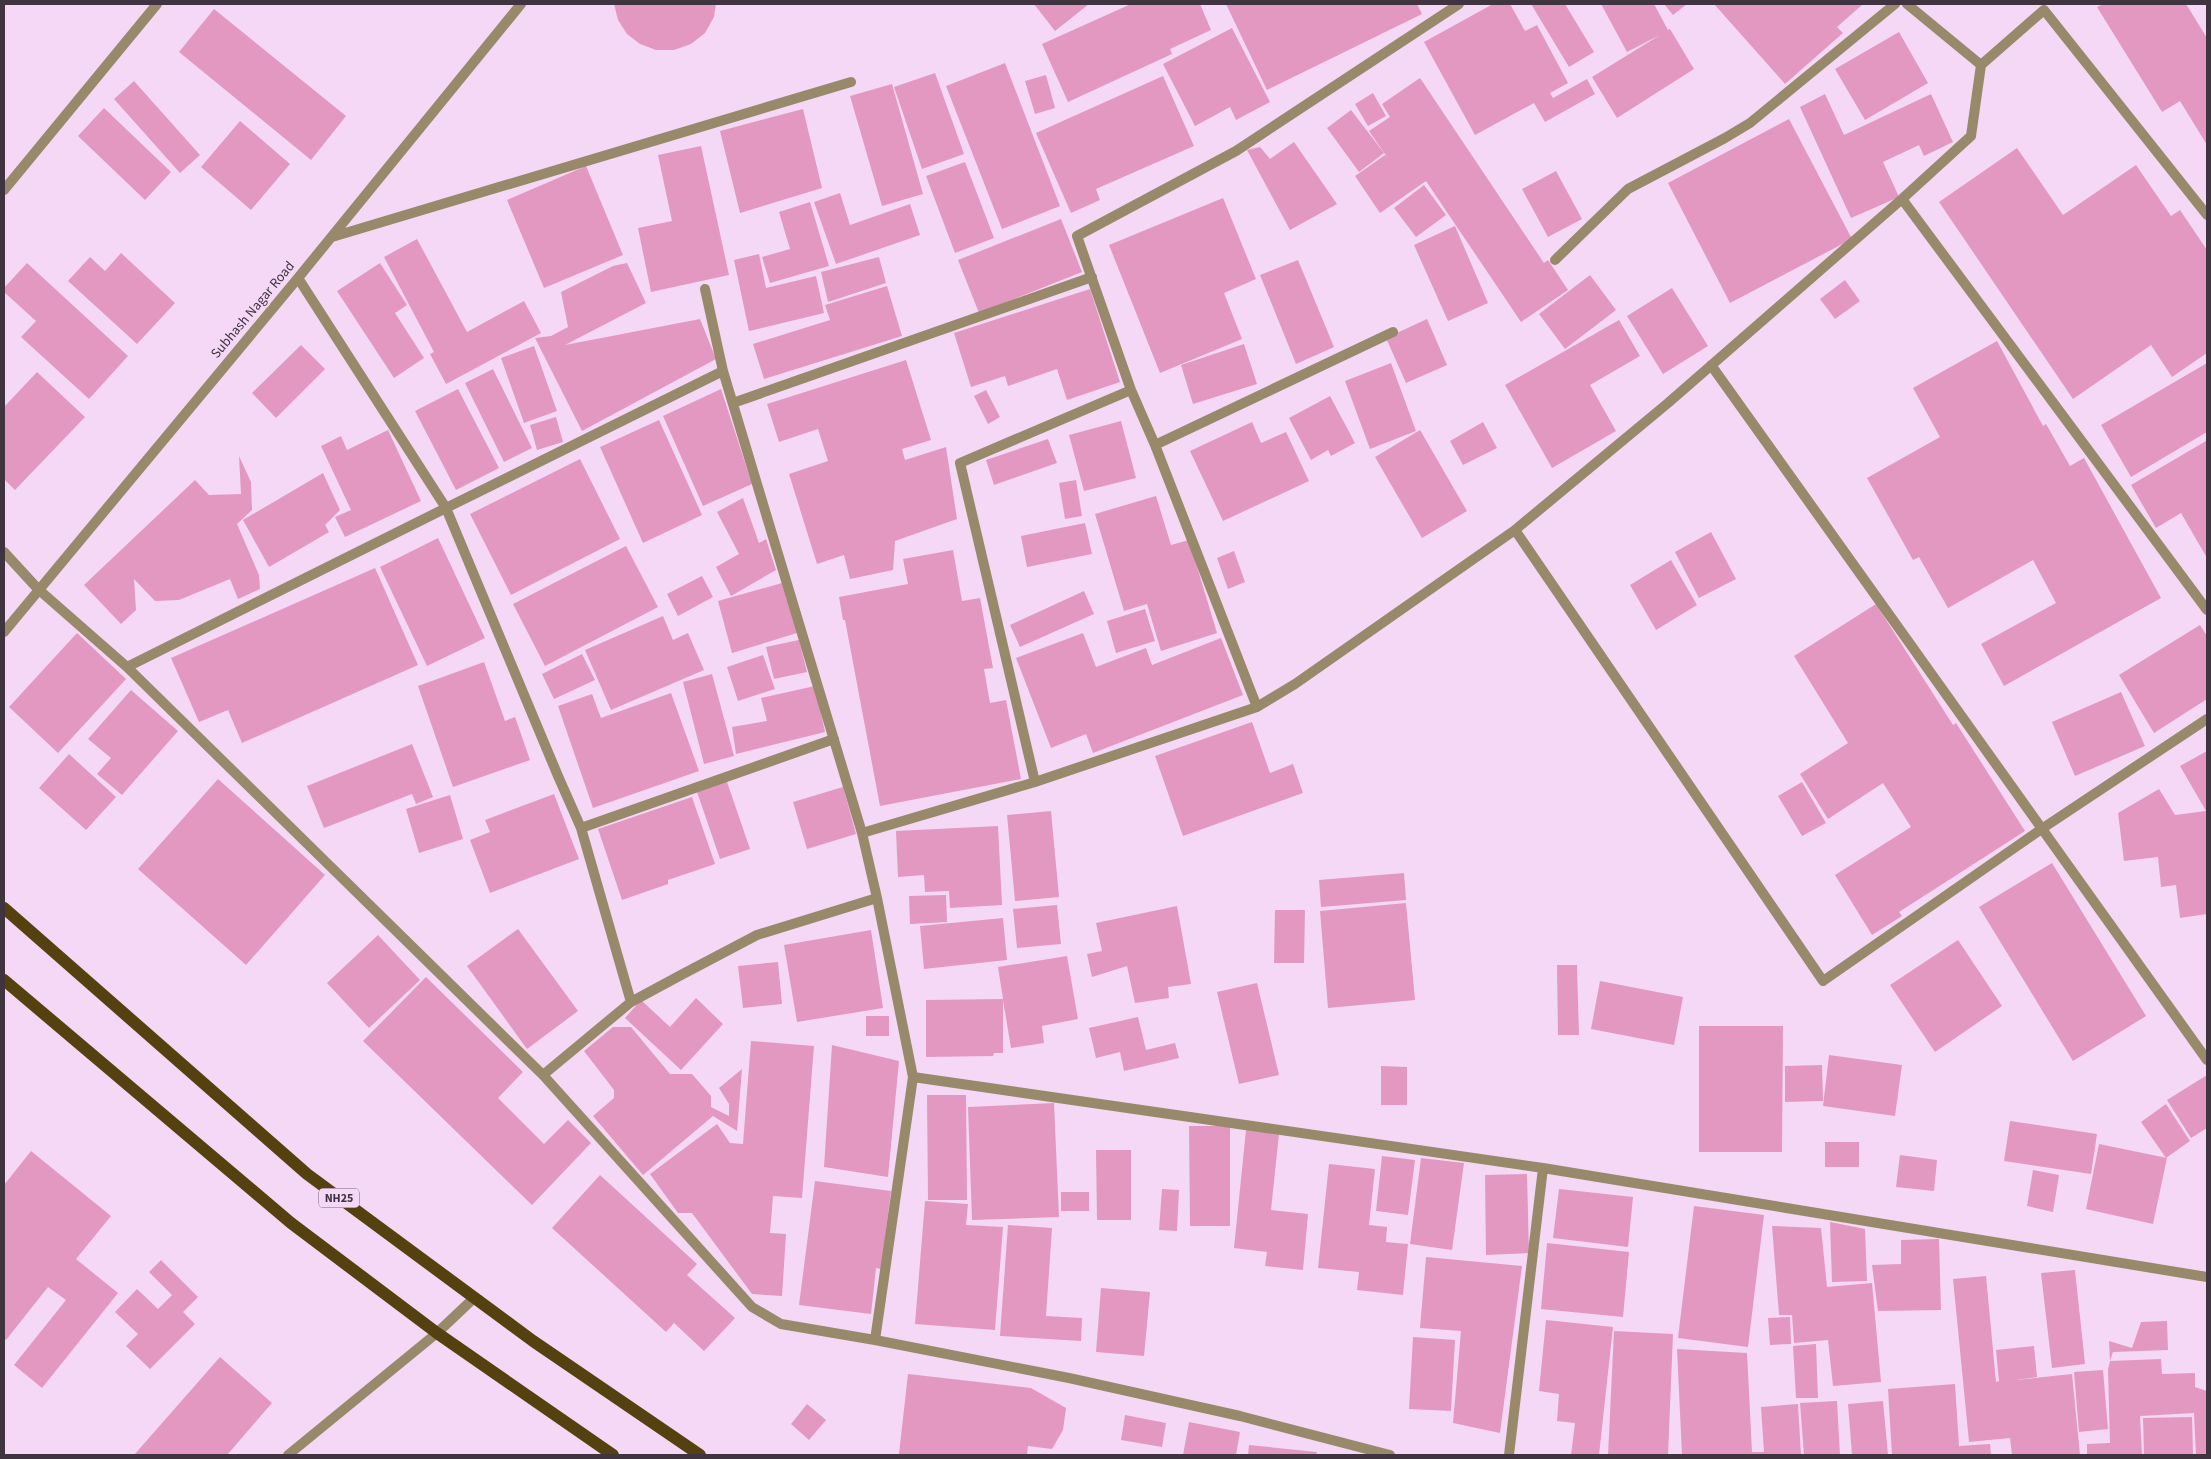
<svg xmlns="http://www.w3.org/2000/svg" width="2211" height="1459" viewBox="0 0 2211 1459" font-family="'Source Sans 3',sans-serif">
<rect width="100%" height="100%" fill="#f5d8f6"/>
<path fill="#e398c2" d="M614 4H716L714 17 705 33 691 44 674 50H656L640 44 627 34 618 20Z
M1034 4H1089L1055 31Z
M1131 4H1200L1211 30 1170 49 1172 54 1068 102 1042 44Z
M1226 4H1417L1422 14 1267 90Z
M1493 4H1510L1525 31 1537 25 1568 83 1550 93 1553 98 1587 79 1595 94 1545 122 1534 103 1475 135 1424 42Z
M1531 4H1565L1594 52 1569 67Z
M1601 4H1654L1668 30 1670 29 1694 69 1617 118 1592 77 1660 35 1627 52Z
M1664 4H1687L1673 15Z
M1714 4H1863L1837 27 1843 33 1785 84Z
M2103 4H2186L2207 38V145L2180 101 2162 112 2097 7Z
M214 9 346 116 311 160 179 52Z
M1232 28 1270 102 1236 120 1230 107 1195 126 1163 64Z
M1899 32 1928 83 1865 120 1835 69Z
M1005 63 1060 206 1002 229 946 86Z
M935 73 964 154 922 169 894 87Z
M1046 75 1055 108 1035 114 1025 81Z
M1163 76 1194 146 1096 189 1100 200 1071 213 1036 133Z
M1420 78 1544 263 1548 260 1568 290 1521 322 1426 181 1380 213 1355 176 1385 155 1387 157 1369 131 1390 117 1382 104Z
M134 81 200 155 180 173 114 99Z
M892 84 923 194 882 206 850 96Z
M1373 93 1386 116 1368 126 1355 104Z
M1825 94 1844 135 1931 94 1953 142 1924 156 1919 145 1883 162 1899 197 1851 218 1800 107Z
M104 108 171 172 145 200 78 136Z
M803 109 822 188 740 213 720 131Z
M1351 110 1384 153 1359 172 1327 128Z
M1789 119 1852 239 1730 303 1668 183Z
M240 121 290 164 251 210 201 167Z
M1294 142 1337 204 1290 230 1247 150 1260 147 1270 159Z
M701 146 729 275 651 292 638 228 672 221 658 155Z
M2017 148 2063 215 2136 165 2171 216 2180 210 2207 250V353L2172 377 2151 345 2073 399 1939 202Z
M965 162 994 238 955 253 926 176Z
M586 166 623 255 544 288 507 200Z
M1556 171 1582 219 1548 237 1522 189Z
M1424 185 1446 215 1416 237 1394 208Z
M840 193 850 225 910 204 920 235 836 264 814 202Z
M1223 198 1256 279 1224 293 1242 339 1160 373 1109 245Z
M810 202 829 266 770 283 762 257 790 249 779 212Z
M1061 219 1082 272 979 313 958 260Z
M1455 226 1488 303 1448 321 1414 245Z
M417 239 467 332 524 301 541 333 446 384 430 354 434 352 384 257Z
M121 253 175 303 137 344 68 281 90 257 105 271Z
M759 254 766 288 816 276 824 313 749 331 734 260Z
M879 257 886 283 828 302 821 272Z
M1298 260 1334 347 1296 364 1260 275Z
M27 263 128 356 89 399 21 337 36 321 4 292V288Z
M380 263 407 305 395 313 424 358 394 378 337 291Z
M627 263 646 303 565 345 700 319 716 359 582 431 535 338 551 336 568 327 561 292 613 266Z
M1590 275 1616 310 1565 349 1539 314Z
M1845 280 1860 301 1835 319 1820 299Z
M887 286 902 336 764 379 753 344 830 320 825 305Z
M1672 288 1708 346 1663 374 1627 316Z
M1090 289 1120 382 1067 400 1057 369 1008 386 1005 376 971 387 954 333Z
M1427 319 1447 365 1406 383 1386 338Z
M1619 320 1640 356 1590 385 1616 431 1552 468 1505 385Z
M1997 341 2043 426 2046 424 2070 466 2084 458 2161 598 2004 686 1981 644 2056 603 2033 560 1948 608 1919 557 1913 560 1867 478 1940 437 1913 388Z
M1244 344 1257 384 1193 404 1181 365Z
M301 345 325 369 276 418 252 393Z
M534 346 557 411 524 423 501 358Z
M906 360 931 440 902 449 905 460 946 447 957 519 895 541 893 570 850 579 844 555 817 564 789 474 828 461 818 429 779 442 767 404Z
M1391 363 1416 431 1370 449 1345 381Z
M2207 363V432L2131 477 2101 425Z
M493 369 532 448 504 462 465 383Z
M37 372 85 417 15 490 4 479V407Z
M458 389 499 468 456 490 415 411Z
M721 389 752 484 703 506 663 416Z
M986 390 1000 417 988 424 974 396Z
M1330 396 1355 443 1331 456 1328 450 1311 460 1289 418Z
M556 417 563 442 537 450 530 425Z
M659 420 702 515 643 543 600 447Z
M1121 421 1136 478 1084 491 1069 435Z
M1252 422 1261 443 1286 432 1309 481 1223 521 1190 451Z
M1483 422 1497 448 1463 465 1450 441Z
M388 430 421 501 345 537 335 517 351 510 321 446 341 436 347 450Z
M1420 430 1467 511 1422 538 1375 457Z
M1048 439 1057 463 994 485 986 460Z
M2206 441 2207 442V558L2181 513 2156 528 2131 485Z
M239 456 251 482 252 510 237 524 259 575 260 589 238 599 230 579 179 600 155 601 134 579 136 610 121 624 84 585 195 480 209 495 241 494Z
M580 459 620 539 511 595 470 514Z
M323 473 340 510 325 525 329 532 269 567 243 520Z
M1076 480 1082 516 1065 519 1059 483Z
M1156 496 1171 545 1189 540 1217 633 1161 651 1147 604 1124 611 1095 514Z
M743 498 759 543 766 539 776 570 731 596 716 567 739 554 717 512Z
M1085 523 1092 554 1027 567 1021 536Z
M1711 532 1736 579 1699 598 1675 552Z
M438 538 485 638 427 666 380 567Z
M626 546 658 607 545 666 513 604Z
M953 550 962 601 980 598 993 668 984 669 990 703 1006 700 1021 779 880 806 845 620H843L839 597 908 584 903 559Z
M1234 551 1245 582 1228 589 1217 558Z
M1671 560 1697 605 1656 630 1630 585Z
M375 568 418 665 242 743 228 710 199 722 171 658Z
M702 576 713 597 678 616 667 594Z
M782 583 797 633 732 653 718 601Z
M1084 591 1094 614 1020 647 1010 625Z
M1876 604 1953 725 1956 723 2025 831 1899 912 1902 916 1872 935 1835 875 1911 827 1883 783 1828 819 1800 774 1848 743 1794 656Z
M1145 609 1155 641 1116 653 1107 621Z
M663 616 673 640 688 633 704 670 611 710 585 650Z
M2200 625 2207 636V699L2154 733 2119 675Z
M77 633 126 679 58 753 9 707Z
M1083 633 1096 667 1146 648 1152 665 1221 638 1243 695 1093 753 1086 734 1051 748 1016 658Z
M799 640 807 672 774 679 766 647Z
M582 654 595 680 554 699 542 674Z
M763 655 775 689 738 701 727 667Z
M484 662 505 721 515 717 530 760 453 787 418 686Z
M712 674 734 756 704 764 683 682Z
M815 686 825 732 736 754 732 727 767 721 761 698Z
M131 690 178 731 122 795 97 774 111 758 88 739Z
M2121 692 2145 746 2075 776 2052 722Z
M671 693 699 771 593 808 558 706 592 694 601 718Z
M1252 722 1270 773 1293 764 1303 793 1183 836 1155 756Z
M412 744 433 797 416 804 412 794 324 828 307 786Z
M2207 751V914L2180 918 2176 885 2161 887 2158 857 2124 861 2118 813 2159 789 2175 815 2206 811 2180 766Z
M69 754 116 797 86 830 39 788Z
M218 779 325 875 246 965 138 869Z
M726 779 750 849 720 859 696 789Z
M1802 782 1826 823 1802 836 1778 796Z
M843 787 856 834 807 849 793 802Z
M554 794 579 859 490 893 470 840 490 832 485 820Z
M450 795 463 839 419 853 406 809Z
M692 797 715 864 668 880V884L622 900 598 829Z
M1051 811 1059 897 1015 901 1007 815Z
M998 826 1002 905 950 908 949 891 925 892 924 875 898 877 896 831Z
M2052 863 2146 1016 2073 1061 1979 907Z
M1404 873 1406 900 1321 907 1319 880Z
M946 895 947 922 910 924 909 896Z
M1406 903 1415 1000 1328 1008 1320 911Z
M1057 905 1061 944 1017 948 1013 909Z
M1177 906 1191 984 1168 987 1169 998 1135 1003 1127 966 1092 977 1087 954 1102 951 1096 923Z
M1275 910H1305L1304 963H1274Z
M1003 918 1007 960 924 969 920 926Z
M518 929 578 1011 527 1049 467 966Z
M871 930 883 1008 797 1022 784 945Z
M378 935 420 980 369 1028 327 983Z
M1958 940 2002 1006 1935 1052 1890 985Z
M1067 956 1078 1019 1042 1026 1044 1043 1011 1048 1003 1000V1053H994L993 1056 926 1057V1000L1003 999 998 967Z
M778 962 782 1004 743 1008 738 966Z
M1557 965H1577L1579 1035H1558Z
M426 977 523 1072 498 1098 544 1144 568 1120 591 1143 532 1205 363 1041Z
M1600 981 1683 997 1674 1045 1591 1029Z
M1257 983 1279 1075 1239 1084 1217 992Z
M696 998 723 1024 681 1070 625 1018 641 1000 670 1027Z
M866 1016H889V1036H866Z
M1138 1017 1146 1050 1175 1043 1179 1058 1124 1071 1120 1052 1096 1058 1089 1028Z
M1699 1026H1783L1782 1152H1699Z
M613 1027H631L670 1074H692L711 1096V1107L729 1116V1104L719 1088 742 1069 737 1131 713 1116 643 1175 593 1116 614 1098V1090L584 1051Z
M751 1041 814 1046 802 1198 773 1196 770 1233 786 1234 782 1296 752 1294 692 1213H678L650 1174 717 1124 730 1143 743 1144Z
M832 1045 899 1061 888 1177 824 1167Z
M1829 1055 1902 1065 1895 1116 1823 1106Z
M1822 1065 1823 1101 1785 1102V1066Z
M1381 1066 1407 1067V1105H1381Z
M2207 1075V1128L2191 1138 2167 1100Z
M927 1095H966L967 1200H928Z
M1054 1103 1059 1217 972 1220 968 1107Z
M2166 1104 2190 1141 2166 1158 2141 1122Z
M2010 1121 2097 1134 2091 1174 2004 1161Z
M1189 1126H1230V1226H1190Z
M1246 1130 1279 1134 1271 1210 1308 1214 1303 1270 1265 1266 1267 1252 1234 1248Z
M1825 1142H1859V1167H1825Z
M2099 1144 2167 1158 2153 1224 2086 1209Z
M1096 1150H1131V1220H1097Z
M31 1151 111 1216 76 1259 118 1293 42 1388 14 1365 66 1300 48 1287 6 1340 4 1338V1185Z
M1900 1155 1937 1160 1934 1191 1896 1187Z
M1382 1156 1415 1160 1408 1215 1376 1211Z
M1421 1158 1464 1163 1452 1250 1410 1244Z
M1329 1164 1375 1169 1369 1225 1387 1227 1386 1242 1408 1244 1403 1295 1357 1290 1359 1272 1318 1268Z
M2033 1170 2059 1175 2053 1212 2027 1206Z
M1527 1174 1529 1253 1486 1255 1485 1175Z
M600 1175 697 1264 687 1275 735 1318 704 1351 674 1323 666 1332 552 1228Z
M815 1181 891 1191 881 1269 876 1268 871 1314 799 1305Z
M1162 1189 1179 1190 1177 1231 1159 1230Z
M1559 1189 1633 1197 1628 1247 1553 1238Z
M1061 1192H1089V1211H1061Z
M925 1201 968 1204 966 1225 1003 1227 995 1330 915 1324Z
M1694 1206 1764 1215 1748 1347 1678 1338Z
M1830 1222 1865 1229 1867 1281 1832 1282Z
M1008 1225 1052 1228 1046 1316 1082 1318 1081 1341 1000 1336Z
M1772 1226 1821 1228 1827 1287 1872 1283 1881 1382 1833 1386 1828 1340 1794 1343 1792 1315H1779Z
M1939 1239 1941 1310 1878 1311 1872 1265 1901 1264V1240Z
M1547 1243 1629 1252 1623 1317 1541 1309Z
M1426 1257 1522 1266 1500 1433 1453 1423 1461 1331 1420 1328Z
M161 1260 198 1297 183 1312 195 1324 150 1369 126 1346 138 1334 115 1312 137 1289 158 1309 172 1295 149 1272Z
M2075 1270 2085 1364 2052 1368 2041 1273Z
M1986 1276 1996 1382 1999 1381 1996 1350 2034 1346 2037 1377 2017 1380 2072 1374 2080 1455H2012L2010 1438 1969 1442 1953 1279Z
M1101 1288 1150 1292 1144 1356 1096 1352Z
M1790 1317 1791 1344 1770 1345 1768 1318Z
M1546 1320 1613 1327 1599 1455H1571L1575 1423 1557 1421 1559 1394 1539 1391Z
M2167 1321 2168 1350 2113 1352 2110 1361 2109 1341 2132 1348 2141 1322Z
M1614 1331 1673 1334 1668 1455H1608Z
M1413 1337 1455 1340 1451 1411 1409 1409Z
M1816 1344 1818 1398H1796L1793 1346Z
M1677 1349 1747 1353 1752 1452H1764L1761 1407 1798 1404 1801 1455H1682Z
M220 1357 272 1403 227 1455H134Z
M2161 1359 2162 1374 2195 1373V1387L2207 1391V1455H2196L2194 1413 2140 1416 2142 1455H2087V1444L2110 1443 2108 1369 2110 1361Z
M2103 1370 2108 1429 2079 1432 2074 1372Z
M908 1374 1031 1388 1066 1408 1063 1430 1052 1449 1028 1446 1027 1455H902L899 1454Z
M1955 1384 1959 1446 1990 1444 1991 1455H1892L1888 1389Z
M1837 1401 1840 1455H1804L1800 1403Z
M1883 1401 1888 1455H1852L1848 1404Z
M807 1404 826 1420 809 1440 791 1424Z
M1125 1415 1166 1423 1162 1447 1121 1440Z
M2192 1417 2193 1455H2144L2143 1418Z
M1189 1422 1240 1432 1236 1455H1183Z
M1249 1445 1317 1452 1316 1455H1248Z"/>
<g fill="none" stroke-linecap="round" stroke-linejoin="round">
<path stroke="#98896b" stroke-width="10" d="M1459 4 1236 151 1077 236 1131 390 1155 445 1257 707 1295 684 1515 530 1668 403 1902 199 1971 136 1981 65
M1907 4 1981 65 2044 10 2207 215
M4 190 157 4
M1902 199 2207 610
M332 237 851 82
M1555 260 1628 189 1725 138 1750 123 1895 4
M1711 365 2207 1060
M723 371 862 833
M733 403 1092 277
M1155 445 1393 332
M1515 530 1823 981 2043 828 2207 719
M4 552 38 589 127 667 543 1075 631 1002 681 975 757 935 877 898
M4 632 298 278 521 4
M127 667 446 508 298 278
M1035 782 960 463 1131 390
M581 828 834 739
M631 1002 581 828 558 776 446 508 723 371 705 289
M543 1075 752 1307 781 1324 875 1340 1069 1378 1240 1416 1390 1455
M913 1077 877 898 862 833 1035 782 1257 707
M875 1340 913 1077 1543 1168 2207 1277
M288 1455 437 1333 474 1298
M1509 1455 1543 1168"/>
<path stroke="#55410f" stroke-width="12" d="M4 908 307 1174 533 1341 700 1455
M4 980 291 1223 437 1333 613 1455"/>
</g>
<g text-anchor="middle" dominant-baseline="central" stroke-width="4.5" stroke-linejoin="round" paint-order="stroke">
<rect fill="#f5d8f6" stroke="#766577" stroke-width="1" x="319" y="1188.5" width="40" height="19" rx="4"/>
<g font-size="12" font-weight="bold" fill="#3f3440">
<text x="339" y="1198">NH25</text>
</g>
<g font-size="14" fill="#3f3440" stroke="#f5d8f6">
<text transform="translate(253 310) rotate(-50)">Subhash Nagar Road</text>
</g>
</g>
<rect width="2211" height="1459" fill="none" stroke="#3f3440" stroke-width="10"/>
</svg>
